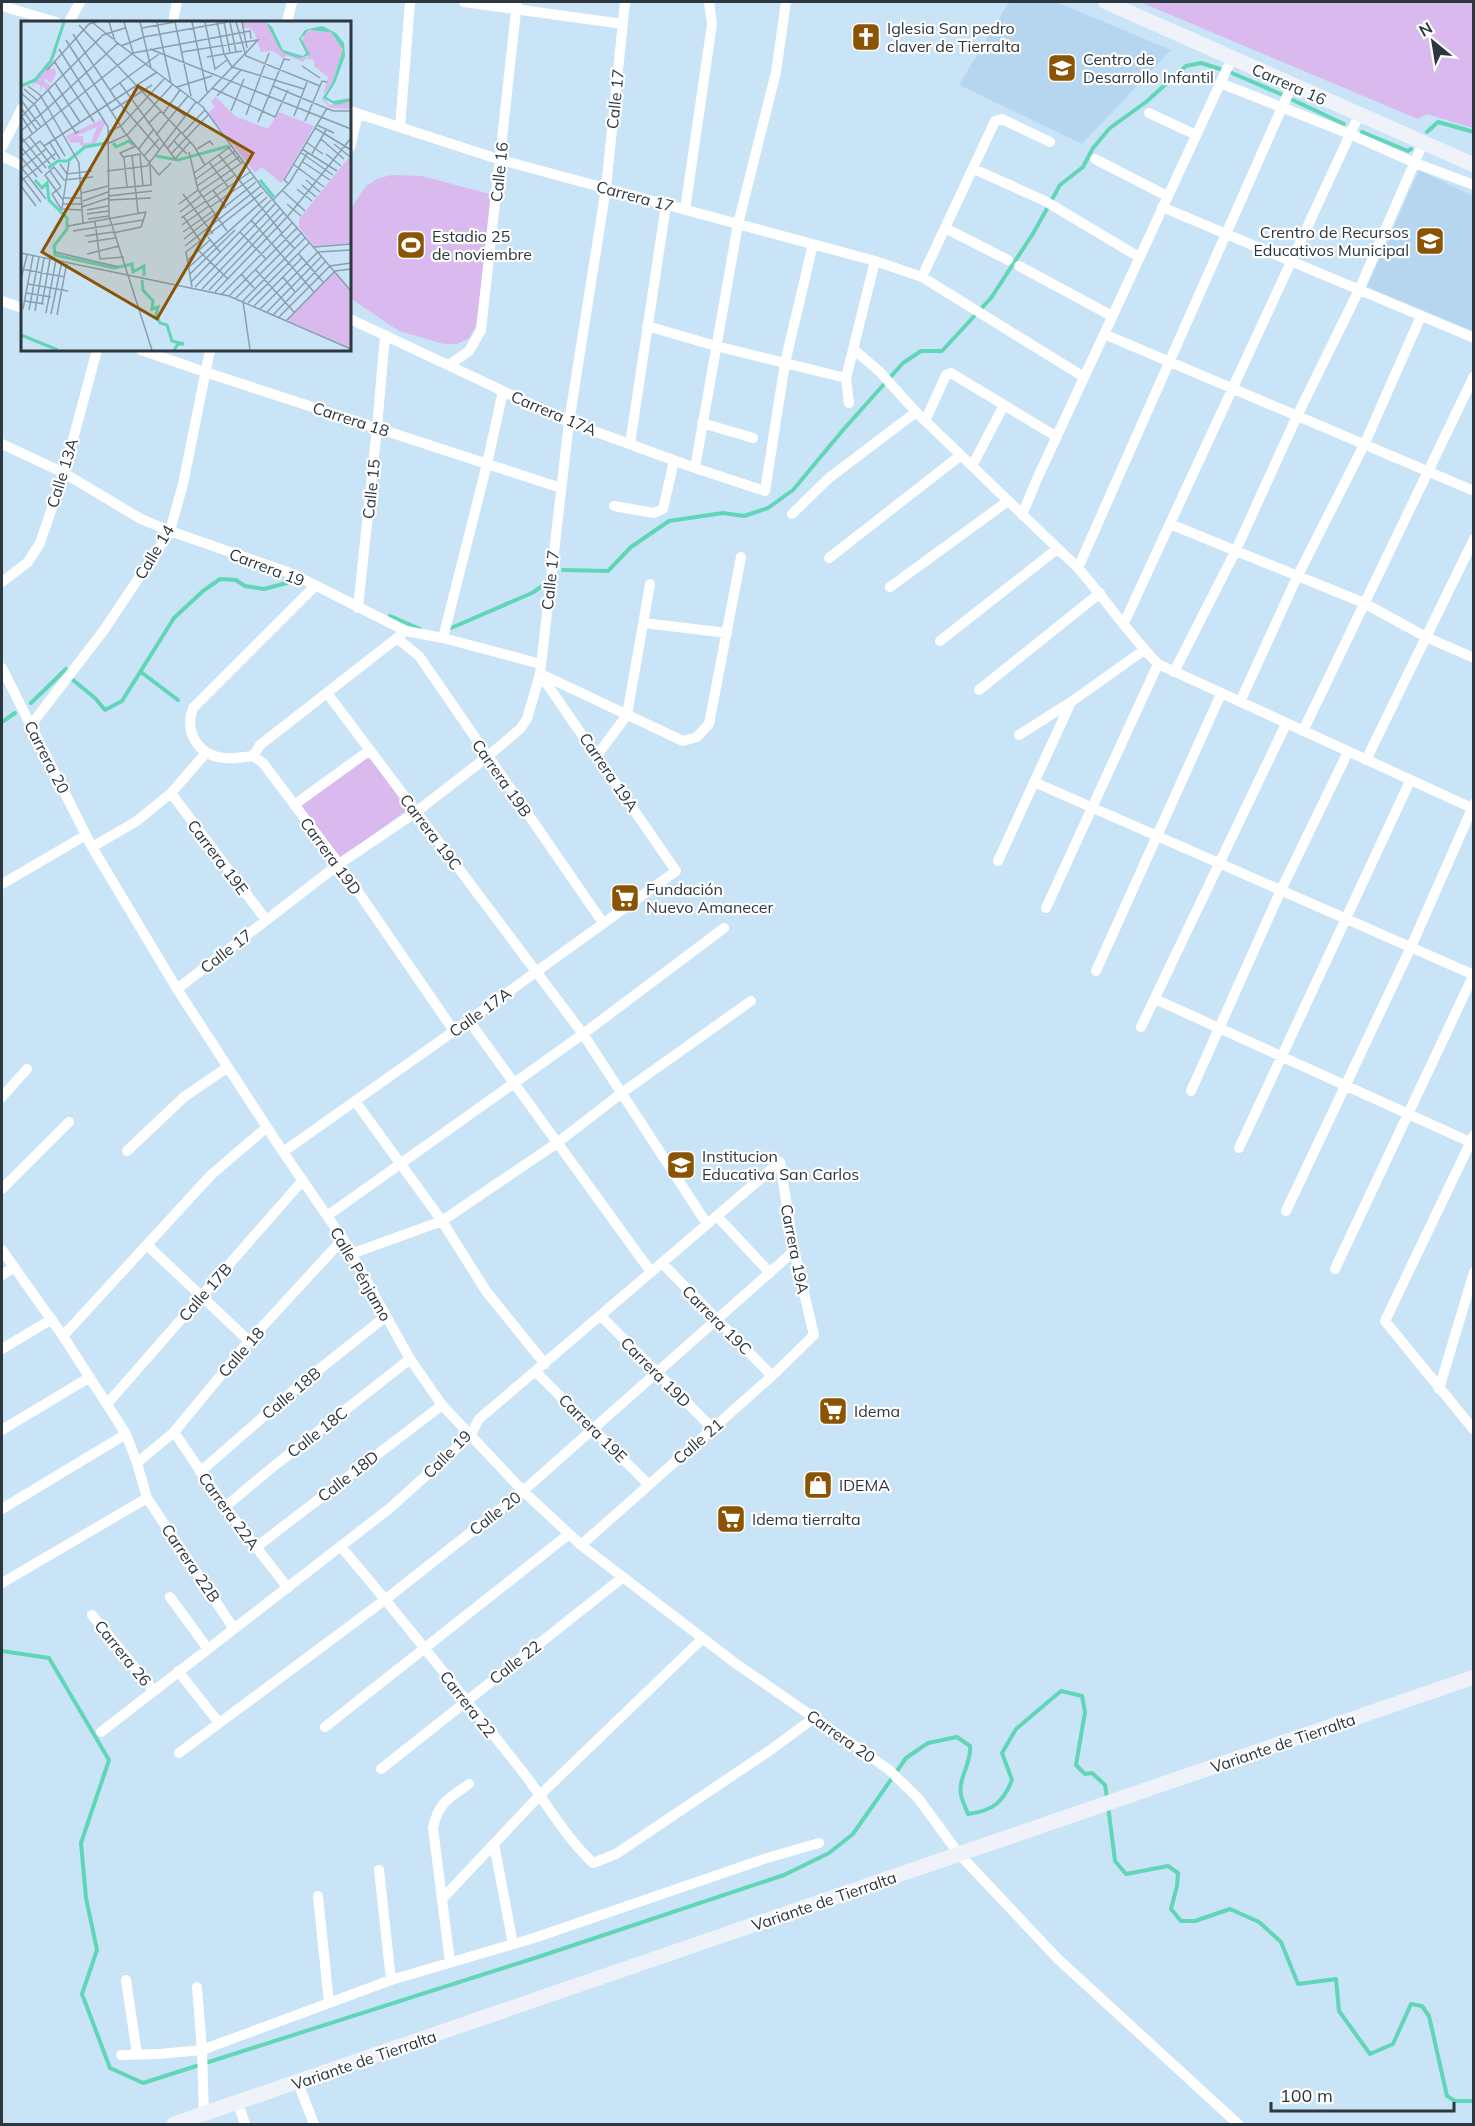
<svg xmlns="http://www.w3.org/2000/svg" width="1475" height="2126" viewBox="0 0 1475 2126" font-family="Mulish,sans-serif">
<rect width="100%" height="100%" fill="#c9e3f7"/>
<path fill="#b6d6f0" d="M1009 2H1056L1171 50 1082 144 959 85Z
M1419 170 1473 196V331L1367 287Z"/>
<path fill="#d9b9ee" d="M1140 2H1473V128L1427 114 1418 119Z
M392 175 422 176 493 195 476 326 469 338 457 344H444L399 331 350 298V210L366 186 379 178Z
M368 755 408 809 340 859 300 805Z"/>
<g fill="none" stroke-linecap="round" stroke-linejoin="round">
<path stroke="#61d6b6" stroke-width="4" d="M1232 73 1283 95
M1293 100 1344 124
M1362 132 1408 151 1411 149
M1427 132 1438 122 1474 132
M563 570 608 571 631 547 669 521 723 513 744 516 768 508 793 490 843 430 903 363 921 351H942L991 298 1034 232 1060 185 1083 167 1093 148 1110 128 1146 102 1186 66 1201 63 1220 69
M390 616 420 629
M451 628 532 593 544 585
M141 672 178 700
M73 680 95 698 105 710 122 701 174 618 203 591 220 579 236 580 245 586 264 589 294 581
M31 703 66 669
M2 722 15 713
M2 1651 49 1658 109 1760 81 1843 86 1898 97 1950 82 1994 110 2068 143 2083 541 1956 784 1875 829 1853 853 1834 906 1758 928 1743 957 1737 970 1746C972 1763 958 1777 961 1795 962 1801 966 1808 968 1814 992 1811 1003 1803 1012 1780L1002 1753 1016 1729 1061 1691 1082 1696 1085 1712 1076 1765 1085 1774 1092 1773 1105 1785 1107 1798
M1108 1806 1115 1861 1126 1874 1168 1866 1178 1873 1177 1886 1171 1909 1181 1921H1195L1230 1909 1259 1922 1281 1942 1298 1984 1336 1979 1339 2011 1370 2054 1393 2044 1411 2004 1422 2006 1429 2016 1447 2096 1455 2101H1474"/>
<path stroke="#fff" stroke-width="10" d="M464 2 623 24
M2 6 56 22
M69 22 80 2
M173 22 177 2
M287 22 292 2
M1220 83 1350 134 1415 163 1474 185
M350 111 501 160 875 261 922 277 1084 377
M1149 113 1196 135
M400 127 410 2
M2 147 22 108
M350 147 358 114
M2 156 22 166
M1095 159 1167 196
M974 169 1045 201 1139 257
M1162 207 1474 338
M685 210 712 24 709 2
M945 228 1008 260
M1019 266 1112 316
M922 277 995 121 1002 119 1050 142
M2 301 22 308
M350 319 569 422 695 468 765 491 785 363 813 244
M647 326 716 346 846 378
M1104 334 1474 491
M853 349 879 371 916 412 1078 568C1105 599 1129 634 1158 664L1474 809
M141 350 205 372 561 488
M449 365 469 351 481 330 517 2
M849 403 846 378 875 261
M925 421 946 375 951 373 1057 437
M702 423 753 438
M2 444 64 473 141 519 170 531 293 574 406 631 443 638 541 664
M630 444 666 205
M972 466 1004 405
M695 468 738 224 776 72 786 2
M614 506 654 513 663 509 674 461
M792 514 829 478 916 412
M1022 515 1037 479 1232 58
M1170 524 1364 603 1426 637 1474 658
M829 558 961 455
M1078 568 1292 85
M2 582 28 562 40 543 64 473 97 350
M315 586 193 708C184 732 198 756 225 758 234 759 244 757 253 756L263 763 339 864 454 1031
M890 587 1008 501
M358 608 377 428 385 335
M644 623 727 633
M1124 623 1359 115
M397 638 419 656 603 923
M443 638 487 464 503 391
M940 641 1057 549
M2 668 92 847 177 989 283 1152 343 1239 410 1359 442 1405 523 1491 581 1545 735 1663 888 1769 918 1798 959 1854 1058 1959 1238 2124
M1174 672 1236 550 1297 416 1359 290 1423 143
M543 675 683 741 697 737 709 724 741 557
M979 690 1100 593
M327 693 583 1034 707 1224
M1240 702 1297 577 1364 445 1421 316
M31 725 104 630 170 531 183 484 210 350
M1303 731 1474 376
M1019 735 1071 702 1144 650
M598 754 627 715 650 584
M253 756 260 745 401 635
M1366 760 1474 539
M1034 782 1474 975
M171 793 266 920
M294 805 370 750
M92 847 137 821 171 793 206 753
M998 861 1071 702
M2 884 86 835
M1046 908 1158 664
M1096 971 1221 694
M177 989 339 864 416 812 487 757 520 729 527 719 540 674 569 422 606 188 625 2
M1155 999 1470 1142
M469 1021 651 1272
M1141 1027 1286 724
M1191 1091 1281 890 1348 752
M2 1097 27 1069
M355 1101 442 1221 486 1291 545 1364
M1474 1135 1385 1321 1474 1430
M1239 1148 1410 781
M127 1151 184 1097 228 1067
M283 1152 454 1031 676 871 540 674
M2 1189 69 1122
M1286 1211 1411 947 1474 804
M327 1216 583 1034 724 928
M717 1216 770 1273
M147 1245 249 1341
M2 1250 63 1336 126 1434 137 1463 147 1498 234 1629
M351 1254 442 1221 557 1143 623 1092 751 1001
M662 1263 772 1376
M1335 1269 1474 974
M2 1275 14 1267
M601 1316 713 1429
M63 1336 211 1175 267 1127
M2 1349 52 1319
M536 1372 649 1485
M1439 1389 1474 1272
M107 1404 303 1180
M2 1430 90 1377
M174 1432 225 1507 288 1588
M137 1463 174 1432 249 1341 343 1239
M200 1472 302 1383 385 1317
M225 1507 274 1466 410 1359
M2 1509 126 1434
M581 1545 772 1376 814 1335 794 1251 780 1162
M341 1547C404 1620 463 1697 523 1772 545 1801 566 1838 593 1863L616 1854 769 1751 814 1718
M255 1548 442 1405
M2 1583 147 1498
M170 1597 208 1649
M92 1615 153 1690
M178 1671 219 1723
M325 1727 569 1534
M101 1732 390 1508 470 1436 479 1419 780 1162
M179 1753 386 1599 523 1491 794 1251
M381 1769 622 1578
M494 1844 513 1944
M379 1870 391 1980
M318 1896 329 2003
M443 1898 540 1795 702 1639
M450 1962 433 1828C438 1803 449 1798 469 1784
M126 1980 137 2054
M197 1987 202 2050 204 2114
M121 2055 159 2054 202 2050 391 1980 534 1938 767 1858 819 1843
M298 2083 314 2124
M238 2103 245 2124"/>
<path stroke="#f0f2f9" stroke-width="15" d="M1106 2 1474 165
M174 2124 1474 1677"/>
</g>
<defs>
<g id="church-square" transform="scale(1.5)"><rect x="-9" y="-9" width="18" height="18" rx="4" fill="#8a5403" stroke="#fff"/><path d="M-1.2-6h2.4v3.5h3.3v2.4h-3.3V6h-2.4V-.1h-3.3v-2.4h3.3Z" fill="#fff"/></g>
<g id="university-square" transform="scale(1.5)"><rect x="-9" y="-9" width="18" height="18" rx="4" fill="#8a5403" stroke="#fff"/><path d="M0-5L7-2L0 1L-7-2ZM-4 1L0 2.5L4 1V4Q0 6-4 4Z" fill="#fff"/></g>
<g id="stadium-square" transform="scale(1.5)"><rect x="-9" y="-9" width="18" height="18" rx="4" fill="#8a5403" stroke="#fff"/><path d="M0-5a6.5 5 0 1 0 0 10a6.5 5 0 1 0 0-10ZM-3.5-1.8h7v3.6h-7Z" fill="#fff"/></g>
<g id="supermarket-square" transform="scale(1.5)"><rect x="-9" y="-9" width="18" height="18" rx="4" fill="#8a5403" stroke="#fff"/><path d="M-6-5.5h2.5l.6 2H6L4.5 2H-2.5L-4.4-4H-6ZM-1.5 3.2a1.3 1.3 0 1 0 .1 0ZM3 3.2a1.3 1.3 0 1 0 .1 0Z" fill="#fff"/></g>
<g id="school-square" transform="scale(1.5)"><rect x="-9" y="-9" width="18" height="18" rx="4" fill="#8a5403" stroke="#fff"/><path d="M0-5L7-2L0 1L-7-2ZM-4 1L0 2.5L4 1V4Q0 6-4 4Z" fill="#fff"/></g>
<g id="shop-square" transform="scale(1.5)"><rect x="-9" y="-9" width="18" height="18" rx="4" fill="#8a5403" stroke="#fff"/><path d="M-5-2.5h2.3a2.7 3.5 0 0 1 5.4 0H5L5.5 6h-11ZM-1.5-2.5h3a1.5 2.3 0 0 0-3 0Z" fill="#fff"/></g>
</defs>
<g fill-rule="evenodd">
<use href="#church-square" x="866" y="37"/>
<use href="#university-square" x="1062" y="68"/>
<use href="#university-square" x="1430" y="241"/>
<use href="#stadium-square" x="411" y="245"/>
<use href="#supermarket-square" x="625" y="898"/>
<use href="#school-square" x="681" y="1165"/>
<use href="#supermarket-square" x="833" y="1411"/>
<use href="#shop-square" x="818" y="1485"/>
<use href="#supermarket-square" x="731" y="1519"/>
</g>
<g text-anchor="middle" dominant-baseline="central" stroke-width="4.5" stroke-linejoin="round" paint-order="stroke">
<g font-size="16" fill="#2d373f" stroke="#fff" text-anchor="start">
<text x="887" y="28">Iglesia San pedro<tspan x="887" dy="18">claver de Tierralta</tspan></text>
<text x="1083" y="59">Centro de<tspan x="1083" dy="18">Desarrollo Infantil</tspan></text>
<text x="1409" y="232" text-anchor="end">Crentro de Recursos<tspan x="1409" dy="18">Educativos Municipal</tspan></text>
<text x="432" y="236">Estadio 25<tspan x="432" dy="18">de noviembre</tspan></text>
<text x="646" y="889">Fundación<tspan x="646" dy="18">Nuevo Amanecer</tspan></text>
<text x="702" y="1156">Institucion<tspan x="702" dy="18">Educativa San Carlos</tspan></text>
<text x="854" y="1411">Idema</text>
<text x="839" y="1485">IDEMA</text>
<text x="752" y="1519">Idema tierralta</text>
</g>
<g font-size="16" fill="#2d373f" stroke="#fff">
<text transform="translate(1289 84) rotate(24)">Carrera 16</text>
<text transform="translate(615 99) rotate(-84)">Calle 17</text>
<text transform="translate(499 172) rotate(-84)">Calle 16</text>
<text transform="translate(635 196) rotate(15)">Carrera 17</text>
<text transform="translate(554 413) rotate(23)">Carrera 17A</text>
<text transform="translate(351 419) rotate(18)">Carrera 18</text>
<text transform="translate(62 473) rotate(-73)">Calle 13A</text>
<text transform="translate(371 489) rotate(-84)">Calle 15</text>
<text transform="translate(154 552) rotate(-59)">Calle 14</text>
<text transform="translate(267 567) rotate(21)">Carrera 19</text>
<text transform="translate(550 580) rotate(-84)">Calle 17</text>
<text transform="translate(47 757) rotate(63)">Carrera 20</text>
<text transform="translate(609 772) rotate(56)">Carrera 19A</text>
<text transform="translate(502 778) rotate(55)">Carrera 19B</text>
<text transform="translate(431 832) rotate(53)">Carrera 19C</text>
<text transform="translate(331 856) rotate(54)">Carrera 19D</text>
<text transform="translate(218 857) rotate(53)">Carrera 19E</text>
<text transform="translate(226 951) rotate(-38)">Calle 17</text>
<text transform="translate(480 1012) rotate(-36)">Calle 17A</text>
<text transform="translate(795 1249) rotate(79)">Carrera 19A</text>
<text transform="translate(361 1274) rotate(60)">Calle Pénjamo</text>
<text transform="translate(205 1292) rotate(-49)">Calle 17B</text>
<text transform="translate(717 1320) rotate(45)">Carrera 19C</text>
<text transform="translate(241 1352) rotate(-49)">Calle 18</text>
<text transform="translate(656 1372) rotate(45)">Carrera 19D</text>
<text transform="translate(291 1393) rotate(-40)">Calle 18B</text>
<text transform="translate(593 1428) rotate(45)">Carrera 19E</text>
<text transform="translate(317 1432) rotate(-38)">Calle 18C</text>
<text transform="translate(698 1441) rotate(-41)">Calle 21</text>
<text transform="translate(447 1454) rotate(-45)">Calle 19</text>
<text transform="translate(348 1476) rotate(-38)">Calle 18D</text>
<text transform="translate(229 1511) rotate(54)">Carrera 22A</text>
<text transform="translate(495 1513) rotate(-38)">Calle 20</text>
<text transform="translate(191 1563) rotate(56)">Carrera 22B</text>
<text transform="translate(123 1653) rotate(51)">Carrera 26</text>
<text transform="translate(515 1662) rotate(-38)">Calle 22</text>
<text transform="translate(468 1704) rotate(52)">Carrera 22</text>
<text transform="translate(841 1736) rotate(35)">Carrera 20</text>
<text transform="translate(1283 1743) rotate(-19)">Variante de Tierralta</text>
<text transform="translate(824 1901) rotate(-19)">Variante de Tierralta</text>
<text transform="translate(364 2060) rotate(-19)">Variante de Tierralta</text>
</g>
</g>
<g transform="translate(21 21)">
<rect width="330" height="330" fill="#c9e3f7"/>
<path d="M220 1H245L263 32 287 36V30L281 22 283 13 296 7 310 11 322 27 312 60 302 75 308 84 330 80 328 88 309 87 301 78 307 56 293 45V39L285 37 282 41 265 34 263 38 252 30 240 31 233 11 228 7H221ZM37 28 28 47 34 48 35 53 30 62 25 58 22 59 30 65 25 69 21 65 20 71 19 64 13 62 12 66 11 61ZM195 76 214 95 247 108 258 91 293 105 260 162 241 146 234 152 187 92 194 86 190 80ZM82 98 84 103 74 123 62 127 58 121 50 122 45 115ZM76 106 70 122H62V115H55ZM330 134V222L293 225 278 206V198ZM314 250 330 270V327L266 299Z" fill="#d9b9ee" fill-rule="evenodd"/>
<path d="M245 1 251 6 262 29 282 35 285 32 278 18 284 9 301 5 315 12 323 22 324 35 314 62 305 76 312 80 330 77V80L315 84 302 77 312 60 322 28 310 11 288 9 280 17 289 34 277 37 263 32 258 27Z" fill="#61d6b6"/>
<path fill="none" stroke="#61d6b6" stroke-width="3" d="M0 65 14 59 30 40 43 1M92 122 95 126 108 120 113 124M135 135 157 139 208 125M27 147 37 140H47L64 126 85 122M14 159 21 167 26 162 28 179 46 197V208L33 225 34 234 93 247 111 243 112 251 123 245V255M239 159 253 176M121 259 122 269 132 280 131 288 137 286 135 294 139 302 146 304 151 320 163 323H157L153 329M0 314 37 329"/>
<path fill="none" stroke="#8b9ead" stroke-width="1.5" d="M88 1 94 20 182 86 240 165 330 270M119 1 130 47M136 1 150 62M154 1 170 75M171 1 186 71M184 1 194 48 206 39M196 1 203 33 211 46 283 68M203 1 209 32M209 1 215 31M215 1 225 35 299 65M221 1 226 27M72 2 92 18M58 4 173 125 184 144M121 7 154 1M52 13 94 77 139 129M45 19 104 112 129 142M100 25 123 16 207 1M38 28 87 106 88 195 131 329M129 28 330 108M161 31 237 19 177 82M112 32 229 10 230 18M186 36 221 30M33 40 73 101M281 45 299 57M26 49 68 3 76 1M34 62 59 101M99 62 154 138 169 121M252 65 312 90H330M156 66 191 55M191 67 254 96 267 69M3 68 17 80M27 69 55 112 58 110M89 69 138 33M0 72 14 84 44 135M196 75 220 49M0 79 20 106M149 83 164 95M0 87 16 109M90 90 131 64M210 90 223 58M142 93 159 69M225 94 248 32M273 95 286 61M0 96 82 14 104 7M1 96 11 112M32 96 58 142 62 203M32 96 27 87 97 22M284 100 301 60 306 61M237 101 263 38 269 39M127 103 140 90M296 104 313 112M294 107 330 129M0 110 27 87 19 74 7 65M87 111 100 105 143 58M161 113 184 89M135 114 167 75M8 115 29 143M0 116 25 147M300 118 323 138M153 120 166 133M285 121 302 133M0 122 112 32 103 1M29 122 39 138M86 123 106 114 152 63M313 123 328 135M23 125 136 51M0 126 21 152M208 127 220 142M146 128 160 111M176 128 189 120 192 124M281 128 316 150M117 129 132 109M168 131 177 169 206 210M279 131 312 154M150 133 187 94M291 133 305 109M305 133 320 145M111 134 117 192M119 134 122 165M198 134 261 212M0 135 19 120 34 139M123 135 138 118M0 136 16 156M102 136 120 133M188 141 207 166M282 141 309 159M39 143 46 153 71 150M272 143 303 166M130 144 138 154 150 142M0 146 25 178M1 147 25 128M29 150 40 166M86 150 126 145 175 81M173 152 210 125M0 155 20 181M175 158 214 130M285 159 299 171M0 160 35 132M268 163 263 159 306 87M281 164 295 176M0 165 15 185M176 165 218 136M40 166 31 173 40 188 61 189M106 166 103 137 99 132 115 125M87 168 130 164 129 142M276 168 291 180M192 169 205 187M262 170 284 190M178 171 222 141M61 172 87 165M162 173 192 213M87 175 131 170M182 176 214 154M42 177H61M42 179 24 154 33 146 43 159 72 156M88 179 130 177M252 179 269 161 287 131M62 180 87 171M186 181 229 151M41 183H62M158 183 177 169M266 183 280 195M61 186 88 177M189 186 233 156M41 187 48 141M66 189 87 185M159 191 181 174M66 193 87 190M162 195 180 221M160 197 185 180M67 198 88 195M230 199 293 271M74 201 79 238 103 236M161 204 188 185M47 205 125 191M52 210 122 199M162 211 192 190M219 211 245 238M92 212 120 206 125 191M260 213 273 227M64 215 92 211M187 216 199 231M163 218 235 161M67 221 94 217M164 225 240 165M293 226 330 223M177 229 207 258M34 231 98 246M0 232 208 275 330 328M277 232 302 261M66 233 98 225M167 239 189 219M168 246 246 176M0 248 44 256M234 248 273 291M169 253 214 209M220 253 233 267M262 256 274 271M0 258 6 234M170 261 250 179M7 263 47 270M171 266 165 231 242 171M174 266 255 182M181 268 259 187M188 269 263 191M194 271 267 195 330 117M5 272 30 276M201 273 272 201M208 275 277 206M215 277 281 211M4 280 23 283M227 282 289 221M21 283 29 238M233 285 281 237M2 288 12 235M239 288 297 231 330 229M8 289 18 236M14 290 23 237M246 291 301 235M25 292 35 239M30 293 41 240M36 294 46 241M252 294 305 240M258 296 309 245 330 242M265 300 314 250 330 248M229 329 222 280 284 217"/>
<path fill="#8a5403" fill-opacity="0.15" stroke="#8a5403" stroke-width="3" d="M117 65 232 132 136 298 21 231Z"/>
<rect width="330" height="330" fill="none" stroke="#2d373f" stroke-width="3"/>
</g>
<rect width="1475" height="2126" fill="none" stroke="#2d373f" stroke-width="6"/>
<g transform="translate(1433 42) rotate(330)" stroke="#ffffff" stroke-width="4.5" paint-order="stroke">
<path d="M0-4.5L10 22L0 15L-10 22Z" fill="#2d373f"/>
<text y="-9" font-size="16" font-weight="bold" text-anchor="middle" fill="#2d373f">N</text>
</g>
<path d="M1271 2102v9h183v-9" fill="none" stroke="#2d373f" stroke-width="3"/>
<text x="1280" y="2102" font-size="18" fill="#2d373f" stroke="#ffffff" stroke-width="4.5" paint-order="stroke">100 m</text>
</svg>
